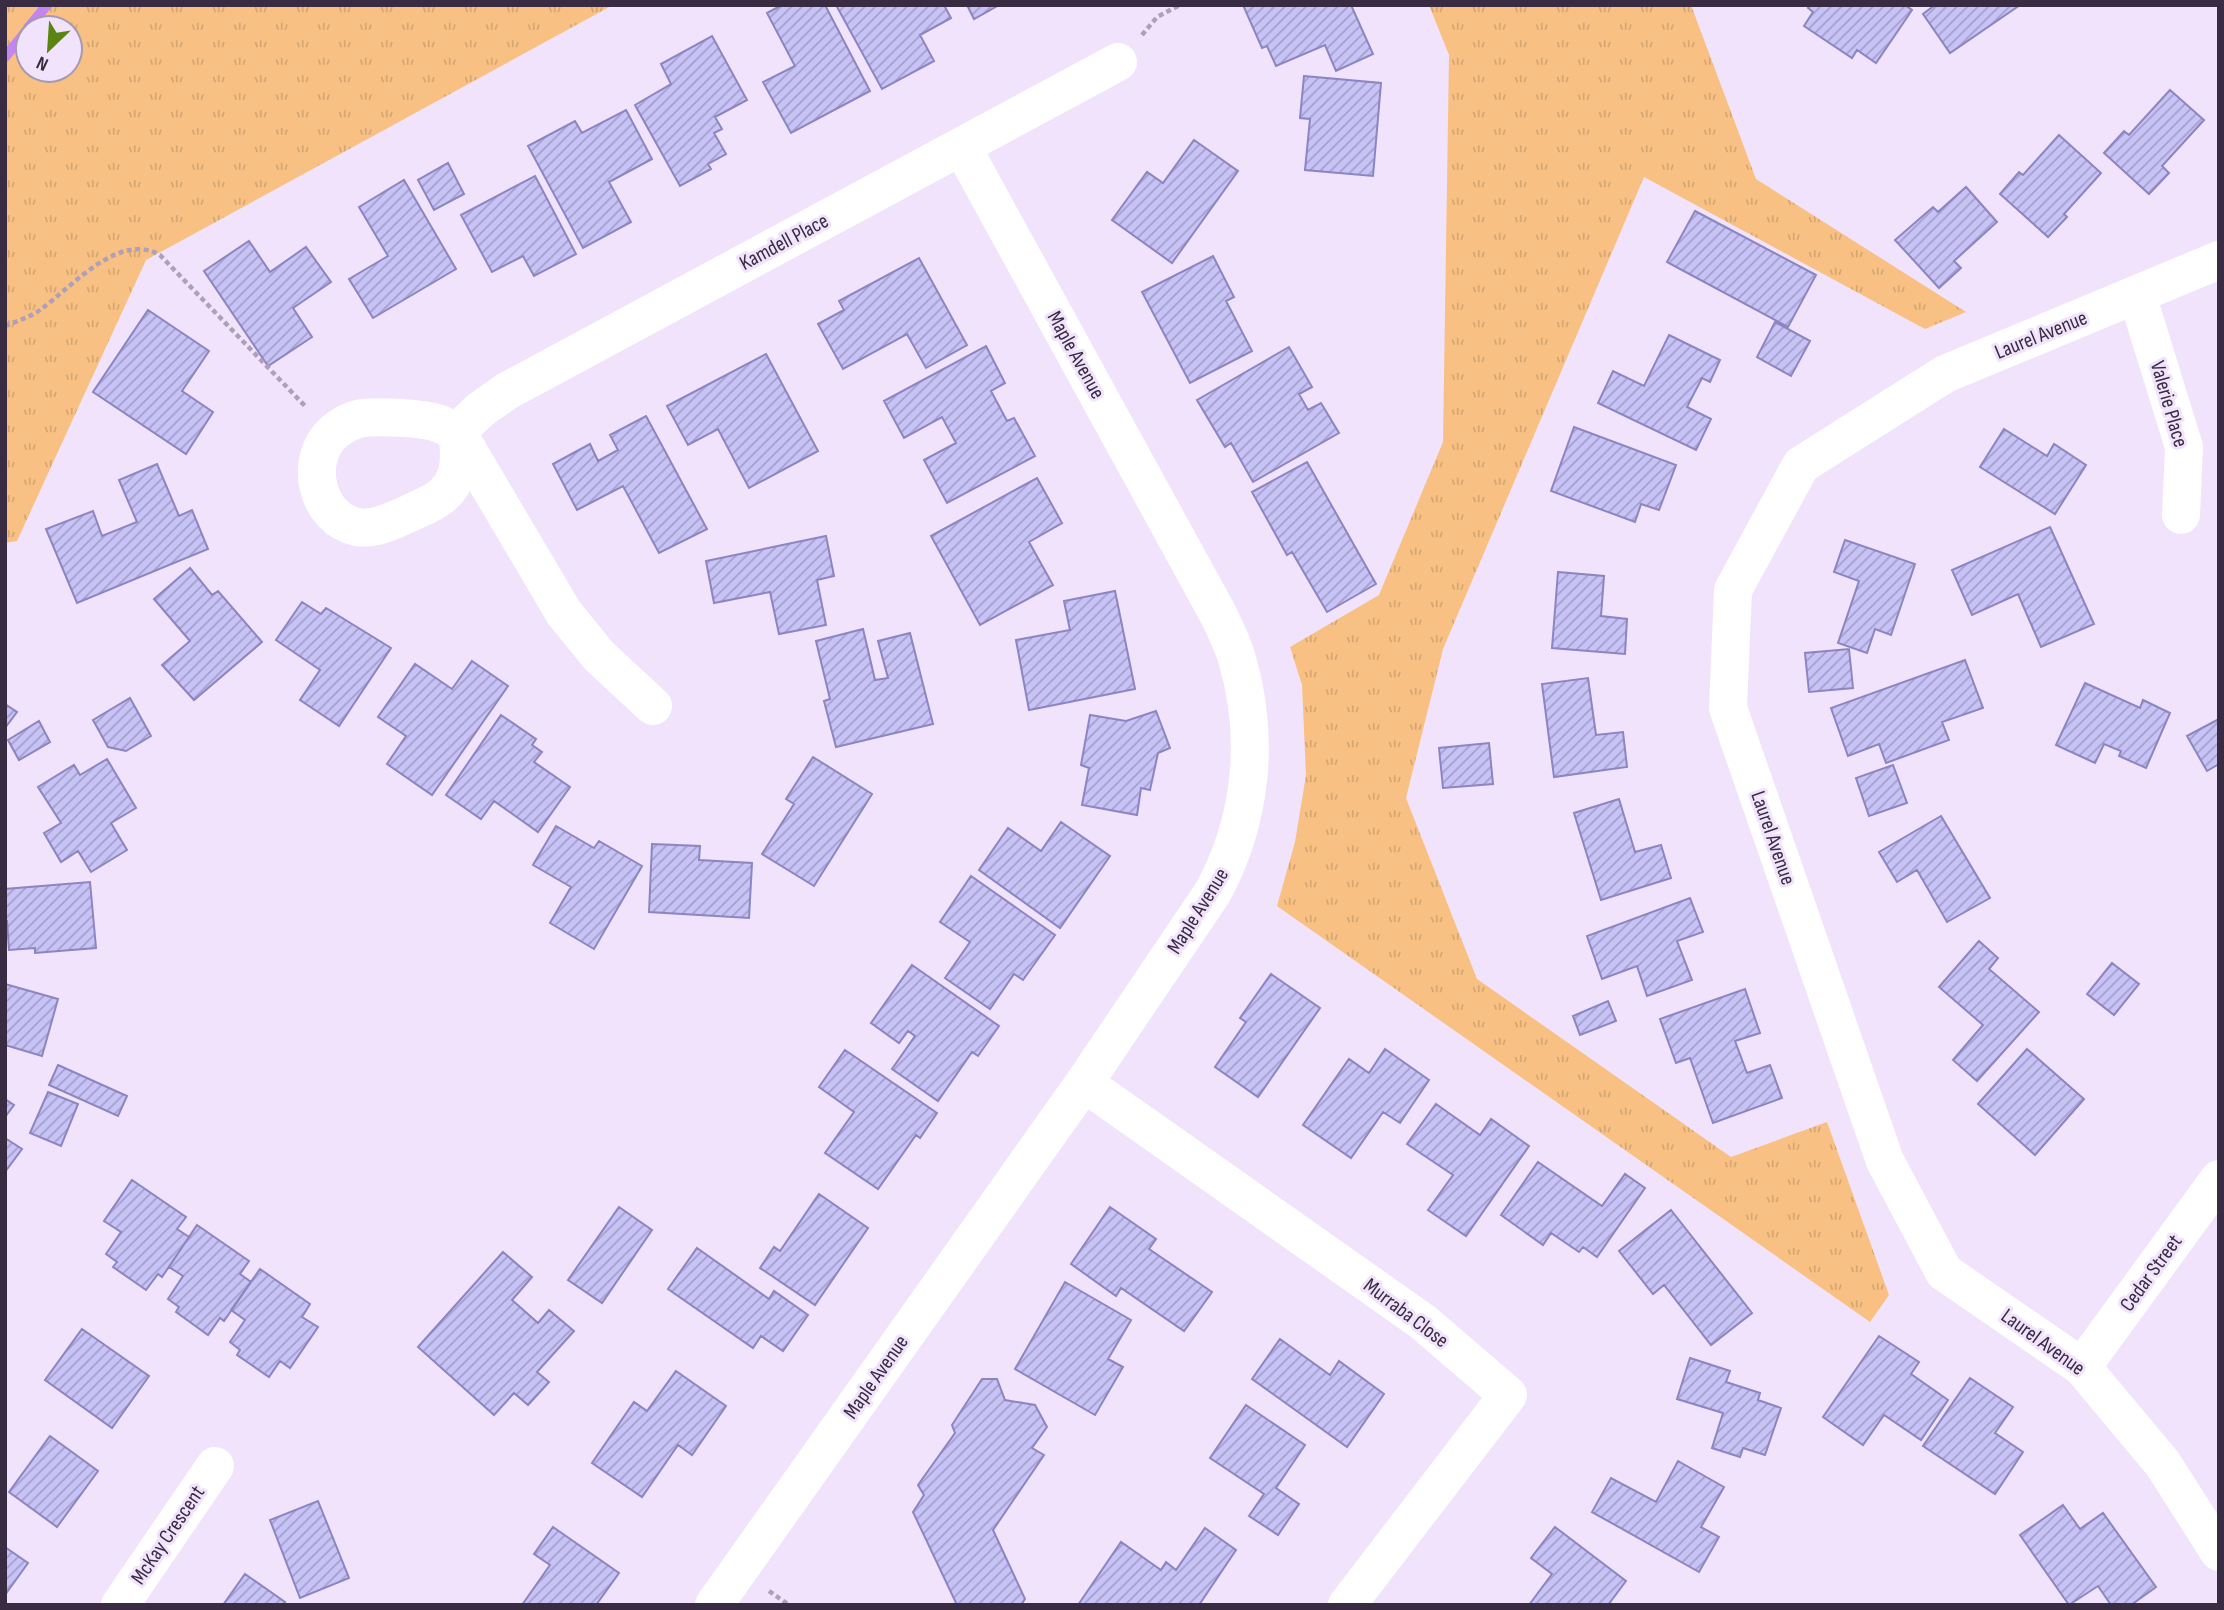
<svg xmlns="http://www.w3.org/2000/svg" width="2224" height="1610" viewBox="0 0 2224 1610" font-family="'Sofia Sans Condensed',sans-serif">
<defs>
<pattern id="grass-tufts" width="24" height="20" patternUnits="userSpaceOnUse" patternTransform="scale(1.75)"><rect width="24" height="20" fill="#f8c183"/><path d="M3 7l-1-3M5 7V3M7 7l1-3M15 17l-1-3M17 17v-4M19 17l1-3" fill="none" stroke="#d5a672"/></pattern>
<pattern id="building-hatch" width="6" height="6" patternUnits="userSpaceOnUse" patternTransform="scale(1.75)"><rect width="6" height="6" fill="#c8c3f6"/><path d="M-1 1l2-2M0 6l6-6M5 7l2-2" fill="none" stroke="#a39fc9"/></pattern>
</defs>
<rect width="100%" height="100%" fill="#f0e3fb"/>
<path fill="url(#grass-tufts)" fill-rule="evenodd" d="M5 5H613L146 260 17 541 5 543ZM28 28H70V70H28Z
M1429 5H1691L1756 179 1966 312 1925 329 1644 177 1443 649 1406 798 1477 979 1731 1157 1827 1122 1889 1295 1870 1322 1277 906 1295 842 1306 775 1302 685 1290 647 1379 595 1443 442 1449 55Z"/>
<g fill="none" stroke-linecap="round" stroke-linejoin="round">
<path stroke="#c386f1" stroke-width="10" d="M28 28 47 5
M5 57 28 29"/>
</g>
<path fill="url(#building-hatch)" stroke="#8c85c1" stroke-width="2" d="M782 5H825L870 91 791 133 763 82 795 66 767 13Z
M836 5H944L951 18 920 35 934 61 882 89Z
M967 5H999L974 19Z
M1243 5H1351L1373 54 1336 71 1325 45 1276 66 1267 46 1262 48Z
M1809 5H1905L1912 10 1876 63 1857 50 1852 58 1804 26 1813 12 1808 8Z
M1935 5H2020L1950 53 1923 14Z
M712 36 747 100 715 117 722 129 714 133 726 154 708 164 711 169 680 186 635 105 671 84 661 64Z
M1304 76 1381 83 1373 176 1305 170 1310 119 1300 118Z
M2170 90 2204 120 2162 166 2169 173 2149 194 2104 153 2124 131 2129 135Z
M626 110 652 159 609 182 631 222 583 248 528 146 575 121 582 133Z
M2059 135 2101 173 2064 214 2067 217 2048 237 2000 194 2019 172 2023 175Z
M1194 140 1238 171 1172 263 1112 220 1147 172 1163 183Z
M448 163 464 194 434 210 418 180Z
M535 176 576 254 534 276 523 256 492 272 461 215Z
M404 180 456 269 373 318 349 279 388 256 359 207Z
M1966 187 1997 222 1954 261 1961 268 1939 288 1895 240 1933 207 1938 212Z
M1695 211 1816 275 1788 327 1667 262Z
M249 241 270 272 306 247 331 282 293 308 312 337 268 366 204 271Z
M1213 256 1234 297 1226 301 1252 351 1190 383 1142 292Z
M919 258 967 345 926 368 907 334 843 369 818 324 844 310 839 301Z
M148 310 209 351 182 391 213 412 186 454 93 392Z
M1775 322 1810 341 1791 376 1757 357Z
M1669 335 1720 360 1710 382 1702 378 1687 407 1711 419 1696 450 1598 403 1613 371 1644 386Z
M986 346 1005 383 991 391 1007 421 1014 418 1035 456 947 503 924 460 956 443 942 417 904 438 884 401Z
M1289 347 1312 387 1299 394 1308 410 1321 403 1339 433 1253 482 1231 443 1225 447 1197 400Z
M766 354 818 451 749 488 718 429 688 445 667 406Z
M646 416 707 529 659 553 623 486 577 510 553 464 590 444 598 461 618 450 610 435Z
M1574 427 1676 465 1659 510 1641 504 1635 522 1551 491Z
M2004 429 2047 456 2054 444 2086 465 2055 514 1980 467Z
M1307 462 1376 584 1327 612 1292 552 1287 555 1252 492Z
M157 464 179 516 192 510 208 549 77 603 46 529 93 511 102 536 137 522 119 480Z
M1037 478 1062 523 1029 542 1053 585 980 625 931 536Z
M2050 527 2094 624 2041 647 2018 594 1972 615 1952 570Z
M826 536 834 576 817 580 826 625 779 634 770 592 714 603 706 561Z
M1845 540 1915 564 1891 635 1875 629 1867 653 1838 643 1859 581 1834 572Z
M190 568 212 595 218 591 262 642 194 700 162 665 190 641 154 599Z
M1558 572 1604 576 1601 616 1627 619 1625 654 1552 648Z
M1115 591 1135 689 1029 710 1016 640 1070 630 1064 601Z
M302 602 321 614 326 608 391 648 339 726 300 700 320 670 276 640Z
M863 629 875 680 888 678 878 641 910 633 933 724 836 747 824 701 830 699 816 641Z
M1849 649 1853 688 1809 692 1805 653Z
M1965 660 1983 708 1942 722 1949 740 1886 763 1879 744 1848 756 1831 708Z
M472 661 508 686 432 795 387 764 406 736 378 717 415 664 452 689Z
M1588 678 1596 735 1623 732 1627 767 1554 777 1542 684Z
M2085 683 2140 708 2143 700 2170 713 2146 768 2119 756 2121 751 2104 744 2095 763 2056 745Z
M130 698 151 736 126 751 108 747 93 720Z
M5 704 17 712 5 728Z
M1156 711 1170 748 1158 753 1150 790 1141 788 1137 815 1082 805 1089 768 1081 765 1090 715 1126 721Z
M501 715 536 739 532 745 542 752 534 762 570 787 538 832 494 801 481 819 446 795Z
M2219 719V764L2207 771 2187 736Z
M39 721 50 742 19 760 8 740Z
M1489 743 1493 784 1443 788 1439 748Z
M813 757 872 794 814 886 762 854 794 804 786 799Z
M107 759 136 808 111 823 127 850 91 872 78 851 61 862 44 833 61 823 38 787 74 765 80 775Z
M1893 765 1907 803 1869 816 1856 778Z
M1619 799 1635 852 1661 845 1671 878 1601 900 1574 813Z
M1941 816 1990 898 1947 922 1917 870 1897 882 1879 852Z
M1061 822 1110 856 1060 928 979 870 1008 828 1041 851Z
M556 826 594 848 599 841 642 866 594 949 550 923 571 887 533 865Z
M652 844 700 846 699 860 752 863 749 918 649 912Z
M971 876 1055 935 1023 980 1014 974 990 1009 945 978 970 942 940 922Z
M90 882 96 948 35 953V948L9 950 7 921H5V889Z
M1690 898 1703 932 1677 941 1692 980 1647 996 1637 966 1602 979 1587 936Z
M1979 941 1998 958 1989 969 2039 1012 1977 1081 1953 1060 1983 1025 1939 987Z
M2112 963 2139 984 2114 1015 2087 994Z
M912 965 999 1026 978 1056 972 1052 938 1101 892 1069 915 1036 908 1031 899 1043 871 1023Z
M1271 974 1320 1008 1258 1097 1215 1067 1246 1022 1240 1018Z
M5 984 58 999 42 1056 5 1045Z
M1745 989 1760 1033 1735 1041 1747 1073 1770 1065 1782 1098 1713 1123 1690 1058 1676 1063 1660 1019Z
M1608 1001 1616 1021 1580 1035 1573 1016Z
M1385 1049 1429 1080 1400 1123 1383 1112 1351 1158 1303 1125 1349 1059 1369 1073Z
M2027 1049 2084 1099 2035 1155 1978 1104Z
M845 1050 937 1113 920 1138 916 1135 878 1189 825 1153 854 1112 819 1087Z
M58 1065 127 1096 118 1116 49 1085Z
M48 1092 78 1104 61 1146 30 1133Z
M5 1099 14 1105 5 1117Z
M1436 1104 1480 1135 1491 1119 1529 1146 1466 1236 1428 1210 1453 1175 1407 1144Z
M5 1138 22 1149 5 1172Z
M1538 1162 1602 1206 1625 1174 1645 1188 1597 1257 1583 1247 1579 1252 1551 1233 1543 1245 1501 1215Z
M132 1180 186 1217 177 1229 189 1237 162 1277 158 1274 146 1290 113 1267 117 1262 106 1254 121 1232 104 1221Z
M819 1194 868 1228 815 1305 760 1268 774 1247 780 1251Z
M619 1207 652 1230 602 1303 568 1280Z
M1110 1207 1156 1239 1149 1249 1212 1292 1184 1331 1121 1288 1116 1296 1071 1264Z
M1671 1210 1752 1313 1711 1345 1664 1285 1653 1294 1619 1251Z
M197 1225 249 1261 240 1274 251 1282 224 1321 220 1318 208 1335 176 1312 179 1307 168 1299 183 1276 169 1267Z
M697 1248 769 1299 774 1291 808 1315 783 1351 761 1336 753 1348 668 1289Z
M503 1252 532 1277 512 1300 538 1323 549 1310 574 1331 537 1372 549 1382 528 1405 514 1393 494 1415 418 1347Z
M260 1269 310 1304 302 1317 318 1327 290 1368 280 1361 269 1377 237 1355 240 1350 230 1342 245 1320 231 1310Z
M1065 1282 1131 1320 1108 1359 1123 1367 1095 1415 1015 1369Z
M82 1329 149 1376 112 1428 45 1380Z
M1879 1336 1919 1362 1911 1374 1948 1400 1921 1440 1884 1415 1863 1445 1823 1417Z
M1280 1339 1330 1375 1339 1361 1384 1394 1347 1447 1252 1379Z
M1690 1358 1730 1371 1726 1382 1760 1393 1758 1400 1781 1408 1765 1455 1743 1448 1740 1457 1712 1448 1723 1413 1677 1399Z
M676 1371 726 1406 692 1455 678 1445 642 1497 592 1463 634 1402 647 1411Z
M1970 1378 2013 1407 1995 1433 2023 1452 1995 1494 1923 1446Z
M982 1379H997L1005 1400 1035 1405 1047 1427 1032 1448 1044 1455 993 1530 1025 1599 1021 1605H957L913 1512 924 1495 918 1485 955 1433 952 1425Z
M1246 1405 1305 1445 1276 1488 1299 1504 1278 1535 1249 1516 1264 1494 1210 1458Z
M50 1436 98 1471 57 1527 9 1492Z
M1678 1461 1724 1487 1701 1527 1719 1537 1699 1572 1592 1512 1611 1478 1656 1502Z
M318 1501 349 1578 300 1598 270 1520Z
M2063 1505 2080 1529 2103 1513 2156 1587 2131 1605H2111L2098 1586 2069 1605 2020 1535Z
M553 1527 619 1573 596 1605H522L550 1565 534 1554Z
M1555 1527 1626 1581 1608 1605H1529L1552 1574 1531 1558Z
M1205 1528 1236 1550 1199 1605H1078L1121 1542 1161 1570 1166 1562 1176 1570Z
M5 1547 28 1563 5 1595Z
M245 1574 285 1602 283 1605H223Z"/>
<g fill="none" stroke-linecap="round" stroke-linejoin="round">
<path stroke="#ada0b7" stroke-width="4.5" stroke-dasharray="5 3.5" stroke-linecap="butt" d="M1142 35 1157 17 1180 5
M5 326C17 321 30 317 40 310 72 287 119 231 160 255L307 408
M769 1591 789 1605"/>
<path stroke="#fff" stroke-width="38" d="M2219 260 1945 374 1801 465 1733 590 1728 708 1885 1161 1944 1272 2082 1367 2163 1464 2219 1552
M2137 295 2184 447 2181 515
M653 706 599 656 564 613 457 432C450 429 444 425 437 423 423 418 378 416 362 418 352 420 341 426 334 432 303 459 316 519 357 527 378 531 404 515 423 507 460 491 462 467 457 432L480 410 507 391 1118 62
M1084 1083 1423 1322 1508 1395 1347 1605
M2082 1367 2219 1179
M120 1605 215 1466
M714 1605 1084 1083 1213 892C1252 820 1260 737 1237 659 1233 644 1225 629 1218 614L962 147"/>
</g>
<g text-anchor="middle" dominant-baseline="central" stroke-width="6" stroke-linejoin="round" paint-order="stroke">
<g font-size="21" fill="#382b42" stroke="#f0e3fb">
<text transform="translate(784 242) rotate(-28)">Kamdell Place</text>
<text transform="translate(2041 335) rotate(-22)">Laurel Avenue</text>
<text transform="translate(1076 355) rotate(61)">Maple Avenue</text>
<text transform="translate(2169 404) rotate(74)">Valerie Place</text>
<text transform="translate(1773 838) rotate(71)">Laurel Avenue</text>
<text transform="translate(1198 911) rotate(-58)">Maple Avenue</text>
<text transform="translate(2151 1273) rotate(-54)">Cedar Street</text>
<text transform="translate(1406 1313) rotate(37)">Murraba Close</text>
<text transform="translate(2043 1342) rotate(36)">Laurel Avenue</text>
<text transform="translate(876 1377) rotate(-55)">Maple Avenue</text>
<text transform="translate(168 1535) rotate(-56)">McKay Crescent</text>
</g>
</g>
<rect width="2224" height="1610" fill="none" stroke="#382b42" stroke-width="14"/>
<g transform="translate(49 49) rotate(205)"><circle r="33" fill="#f0e3fb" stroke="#a699b1" stroke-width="2"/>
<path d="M0-5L12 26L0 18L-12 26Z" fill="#5a8510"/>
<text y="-10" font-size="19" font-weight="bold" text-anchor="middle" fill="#382b42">N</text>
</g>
</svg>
